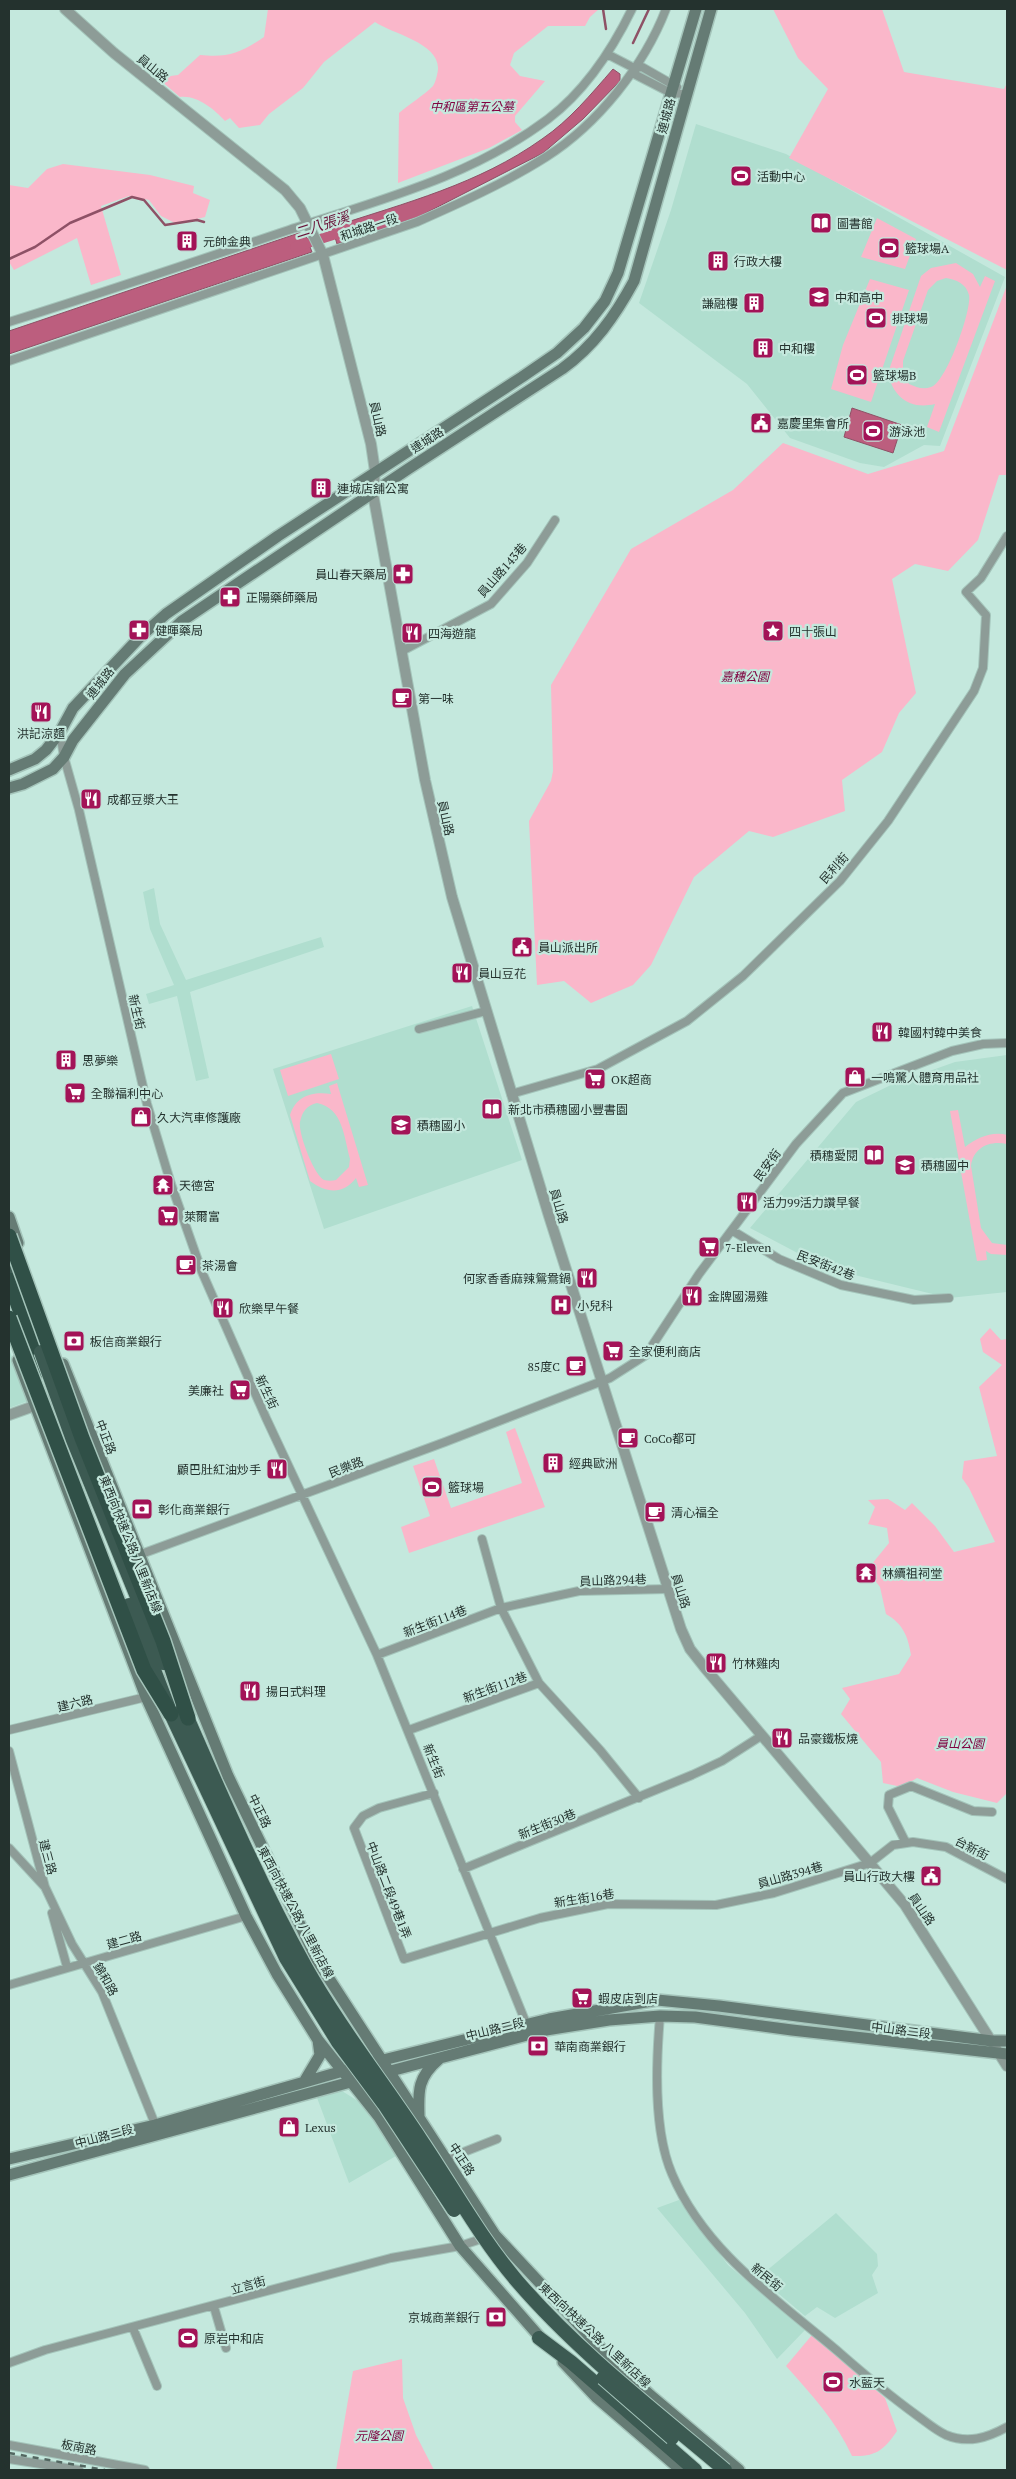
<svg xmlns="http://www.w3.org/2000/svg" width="1016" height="2479" viewBox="0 0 1016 2479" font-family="'PT Serif','Noto Sans TC',serif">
<rect width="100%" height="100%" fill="#c4e8dd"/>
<path fill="#b0decf" d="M696 124 786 154 1005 277 940 446 924 445 884 467 860 463 790 438 747 384 639 303 671 210Z
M154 888 160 924 186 980 321 937 324 947 190 992 209 1078 196 1081 177 996 149 1004 146 994 174 985 150 929 143 892Z
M472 1006 522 1160 324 1229 273 1069Z
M1007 1055V1292L949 1298 826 1268 750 1228 856 1102 893 1084 955 1062Z
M9 1349 28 1401 9 1408Z
M342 2091 366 2106 396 2156 349 2183 316 2095Z
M679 2200 728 2265 805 2330 777 2359 745 2313 657 2208Z
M836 2213 877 2254 878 2266 872 2275 878 2293 835 2318 817 2307 805 2316 759 2277Z"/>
<path fill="#fab7ca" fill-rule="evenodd" d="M268 9H599L590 17 585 26H548L514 53 510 65 520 76 545 81 515 116V122L522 130 489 148 398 183 399 113C409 104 423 96 433 86 435 83 436 79 437 75 446 44 394 35 375 22L324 62 303 88 269 114 260 125 239 128 230 118 225 121C214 109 197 95 180 97L160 80 163 77 178 75 200 55C228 58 241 53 264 37Z
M773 9H882L904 72 1004 89 1007 83V270L789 158 828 89 798 58Z
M63 164 150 175 194 186 193 193 210 200 205 217 177 224 161 216 149 200 129 196 101 206 121 275 91 285 77 238 14 270 9 262V185L28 188 47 169Z
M877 218 916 239 905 269 861 257Z
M956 263 973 274 980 287 985 276 995 281 939 432 927 427 935 404C910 410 893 397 888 373L921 276 931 268ZM946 278C956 280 966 283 969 295 972 310 946 383 931 387 923 390 916 387 909 384L903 374V361L928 290 937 281Z
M870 279 909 290 871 402 831 389 843 345Z
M1007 285V475H999L978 540 948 571 915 564 892 579 916 693 899 713 882 752 842 780 845 811 773 837 749 831 694 877 651 965 633 985 591 1003 564 981 537 985 529 821 551 781 553 771 551 685 631 549 733 490 783 443 868 474 944 451Z
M331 1054 339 1079 288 1096 280 1070Z
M337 1083 368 1185 359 1187 356 1178C343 1195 326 1193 310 1181L290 1115C296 1096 312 1091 331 1094L329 1086ZM317 1103C343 1108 344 1137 350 1159L349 1167 336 1180C332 1181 328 1181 324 1180 314 1175 298 1133 300 1122 302 1112 307 1105 317 1103Z
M958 1110 965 1147C977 1138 992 1131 1007 1135V1144C989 1140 973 1148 971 1166L981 1228 992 1243 1007 1245V1255L991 1254 986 1251 987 1260 977 1261 950 1111Z
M990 1328 1001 1340 1007 1339V1793L997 1803 953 1792 917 1778 902 1787 883 1783 881 1762 841 1714 850 1699 842 1688 899 1674 911 1655C908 1636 903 1624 886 1614L880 1587 867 1570 889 1543 887 1528 868 1524 875 1507 868 1500 888 1499 905 1510 912 1503 935 1526 954 1552 995 1542 969 1488 962 1478 964 1461 997 1456 979 1387 1002 1365 983 1352 980 1339Z
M515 1428 545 1507 409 1553 401 1527 430 1516 413 1466 434 1459 451 1508 522 1483 506 1432Z
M812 2335 885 2398 897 2431C884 2450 876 2457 852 2456 836 2421 812 2395 786 2366Z
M402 2359 403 2398 416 2435 434 2470H336L353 2371Z"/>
<path fill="#bc5e7e" stroke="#8e5166" d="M613 69 620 74V81L583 119 543 153 418 217 337 244 332 227C405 203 479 184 542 139 570 120 591 94 613 69Z
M299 233 305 234 312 252 9 354V331Z
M852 408 902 425 893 453 844 437Z"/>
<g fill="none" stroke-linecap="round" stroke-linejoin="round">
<path stroke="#8e5166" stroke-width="2.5" d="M603 9 606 29
M633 43 649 9
M9 259 35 247 70 223 132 197 144 200 165 225 197 220 204 222"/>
<path stroke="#bc5e7e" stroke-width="10" d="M295 247 333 235"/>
<g stroke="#a4c4ba" stroke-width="10">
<path id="minor" d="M607 54 634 68
M634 68 636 75 671 93 686 94
M634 68 642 67 677 87
M9 322C103 293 196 261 289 230 379 200 471 177 548 119 585 91 612 50 632 9
M9 361 417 222C460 203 505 183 546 157 598 124 644 66 666 9
M402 651 491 604 527 563 555 520
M60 732 64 757 79 810 147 1104 171 1184 202 1272 266 1418 377 1655 528 2028
M419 1029 486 1011
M511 1094 598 1069 687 1021 743 976 840 881 888 821 974 691 983 668 986 615 966 592 981 578 1007 536
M733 1231 779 1259 841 1285 914 1300 949 1298
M136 1556 445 1442 610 1378 646 1355 699 1274 796 1144 843 1093 952 1051 983 1044 1007 1043
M377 1655 501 1608 579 1591 668 1589
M539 1683 600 1750 639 1798
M9 1730 146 1697
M409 1730 539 1683 501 1608 482 1539
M9 1751 45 1887
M434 1793 379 1808 363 1816 354 1828 404 1959 540 1918 608 1904 716 1905 774 1893 870 1863 893 1845 913 1842 946 1847 1007 1879
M906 1843 888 1807 889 1795 911 1786 973 1811 992 1812
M9 1848 45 1887 72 1944 102 1992 157 2129
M463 1869 692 1775 722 1761 761 1736
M52 1913 67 1967
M9 1985 246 1916
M660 2016C656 2063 653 2130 672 2174 705 2252 779 2301 841 2354 865 2375 889 2395 915 2414 925 2421 935 2430 946 2435 968 2444 987 2438 1007 2427
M446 2159 497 2139
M214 2307 226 2348
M133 2328 157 2386
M9 2363 45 2350 391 2258 460 2246 487 2237
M9 2445 145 2470
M9 2459 79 2470"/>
</g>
<g stroke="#a4c4ba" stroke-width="12">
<path id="tertiary" d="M65 9 114 53 285 190 300 208 323 255 371 444 375 471 373 494 425 780 452 897 549 1216 681 1629 690 1649 705 1668 905 1905 1007 2066
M9 1415 62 1396"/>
</g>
<g stroke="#a4c4ba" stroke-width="14">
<path id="secondary" d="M9 770 35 759 46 750 60 732 73 708 140 637 166 614 278 536 522 377 557 353 584 328 605 301 618 273 696 9
M9 788 23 784 53 769 64 757 73 740 125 674 182 621 408 469 562 369C594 346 615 316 634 281L711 9
M9 1217 18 1243
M18 1360 146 1697 246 1916 277 1974 318 2040 379 2117 460 2246 545 2343
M63 1364 228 1776 317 1960 495 2235 607 2355 650 2395 739 2470
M165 1680 182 1720
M375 2062 549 2019 657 2000 719 2006 992 2041H1007
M383 2073 546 2030 609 2020 660 2016 695 2017 792 2030 1007 2054
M304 2082 320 2055 318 2040
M419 2116C418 2090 418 2077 439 2059
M9 2159 155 2125 350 2069
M9 2175 358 2080
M563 2362 596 2397 681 2470"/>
</g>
<g stroke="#a4c4ba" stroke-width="16">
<path id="trunk" d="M9 1262 19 1290
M539 2338 571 2362 695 2470"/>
</g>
<g stroke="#a4c4ba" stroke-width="18">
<path id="motorway" d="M9 1280 42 1370"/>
</g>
<use href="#minor" stroke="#8d9c97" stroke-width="8"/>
<use href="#tertiary" stroke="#8d9c97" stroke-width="10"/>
<use href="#secondary" stroke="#657b74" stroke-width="11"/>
<use href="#trunk" stroke="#3c5a52" stroke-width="14"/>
<use href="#motorway" stroke="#305047" stroke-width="15"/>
<path stroke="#536761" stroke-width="2.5" stroke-dasharray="6 6" stroke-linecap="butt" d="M9 2453 105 2470"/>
<g stroke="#a4c4ba" stroke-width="16" stroke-linecap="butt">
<path id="trunk-bridge" d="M41 1352 73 1440 164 1663
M129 1605 171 1714 286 1958 338 2042 384 2104 454 2210
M183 1708C221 1795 259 1883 305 1966 339 2027 383 2082 421 2140 454 2189 479 2236 517 2281 578 2352 654 2410 725 2470
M603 2378 672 2438"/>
</g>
<g stroke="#a4c4ba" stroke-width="18" stroke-linecap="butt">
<path id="motorway-bridge" d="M9 1236 82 1438 163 1641 188 1718
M9 1318 144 1670 171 1714"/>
</g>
<use href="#trunk-bridge" stroke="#3c5a52" stroke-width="14"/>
<use href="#motorway-bridge" stroke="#305047" stroke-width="15"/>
</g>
<defs>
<g id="stadium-square" transform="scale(1.125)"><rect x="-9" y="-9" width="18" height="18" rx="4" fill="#a31357" stroke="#c4e8dd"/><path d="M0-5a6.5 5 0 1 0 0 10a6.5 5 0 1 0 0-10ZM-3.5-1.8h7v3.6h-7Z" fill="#fff"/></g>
<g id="library-square" transform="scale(1.125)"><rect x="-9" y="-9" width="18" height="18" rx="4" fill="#a31357" stroke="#c4e8dd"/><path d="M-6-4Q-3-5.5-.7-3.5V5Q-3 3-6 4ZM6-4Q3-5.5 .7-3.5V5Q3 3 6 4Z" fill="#fff"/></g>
<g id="building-square" transform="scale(1.125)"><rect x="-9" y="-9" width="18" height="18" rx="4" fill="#a31357" stroke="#c4e8dd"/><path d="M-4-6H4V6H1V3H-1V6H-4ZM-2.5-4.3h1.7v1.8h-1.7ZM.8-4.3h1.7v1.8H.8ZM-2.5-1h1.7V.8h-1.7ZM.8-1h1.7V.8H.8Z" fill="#fff"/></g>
<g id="school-square" transform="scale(1.125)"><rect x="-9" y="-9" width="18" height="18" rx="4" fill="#a31357" stroke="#c4e8dd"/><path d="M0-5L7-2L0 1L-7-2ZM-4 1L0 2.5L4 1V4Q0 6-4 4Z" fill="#fff"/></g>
<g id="civic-square" transform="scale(1.125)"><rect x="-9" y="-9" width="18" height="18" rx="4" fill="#a31357" stroke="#c4e8dd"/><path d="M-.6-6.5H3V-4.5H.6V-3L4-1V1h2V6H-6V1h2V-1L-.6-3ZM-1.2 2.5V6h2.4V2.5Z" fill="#fff"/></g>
<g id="pharmacy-square" transform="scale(1.125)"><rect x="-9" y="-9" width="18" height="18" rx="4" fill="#a31357" stroke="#c4e8dd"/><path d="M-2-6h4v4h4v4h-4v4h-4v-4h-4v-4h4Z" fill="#fff"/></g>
<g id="sight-square" transform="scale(1.125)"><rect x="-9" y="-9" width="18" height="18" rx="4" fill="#a31357" stroke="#c4e8dd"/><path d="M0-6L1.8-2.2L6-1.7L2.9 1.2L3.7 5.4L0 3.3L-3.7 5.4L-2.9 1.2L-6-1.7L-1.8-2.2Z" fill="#fff"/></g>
<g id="restaurant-square" transform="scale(1.125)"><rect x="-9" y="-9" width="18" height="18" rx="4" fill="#a31357" stroke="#c4e8dd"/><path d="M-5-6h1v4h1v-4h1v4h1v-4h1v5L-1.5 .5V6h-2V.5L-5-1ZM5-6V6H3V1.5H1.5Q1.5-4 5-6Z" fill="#fff"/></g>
<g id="cafe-square" transform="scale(1.125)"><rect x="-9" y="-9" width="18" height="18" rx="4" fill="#a31357" stroke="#c4e8dd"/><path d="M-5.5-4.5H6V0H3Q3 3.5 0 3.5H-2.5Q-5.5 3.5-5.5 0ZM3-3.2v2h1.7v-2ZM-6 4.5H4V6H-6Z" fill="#fff"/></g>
<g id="shop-square" transform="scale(1.125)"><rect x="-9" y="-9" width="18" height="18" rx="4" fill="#a31357" stroke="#c4e8dd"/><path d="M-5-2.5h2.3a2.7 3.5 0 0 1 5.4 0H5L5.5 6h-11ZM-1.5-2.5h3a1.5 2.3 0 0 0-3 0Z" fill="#fff"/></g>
<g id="supermarket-square" transform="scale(1.125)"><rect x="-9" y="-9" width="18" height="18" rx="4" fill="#a31357" stroke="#c4e8dd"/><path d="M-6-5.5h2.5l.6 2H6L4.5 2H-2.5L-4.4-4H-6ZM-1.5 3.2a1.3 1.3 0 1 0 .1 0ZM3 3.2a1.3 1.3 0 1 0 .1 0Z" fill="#fff"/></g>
<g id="temple-square" transform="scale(1.125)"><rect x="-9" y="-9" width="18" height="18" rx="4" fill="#a31357" stroke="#c4e8dd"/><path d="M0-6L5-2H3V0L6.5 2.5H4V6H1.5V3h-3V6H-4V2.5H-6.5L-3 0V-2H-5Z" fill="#fff"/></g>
<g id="hospital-square" transform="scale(1.125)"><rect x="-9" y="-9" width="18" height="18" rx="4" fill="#a31357" stroke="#c4e8dd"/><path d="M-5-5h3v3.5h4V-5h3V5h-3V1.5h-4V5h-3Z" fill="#fff"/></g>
<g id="bank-square" transform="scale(1.125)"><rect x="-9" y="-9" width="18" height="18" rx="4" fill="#a31357" stroke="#c4e8dd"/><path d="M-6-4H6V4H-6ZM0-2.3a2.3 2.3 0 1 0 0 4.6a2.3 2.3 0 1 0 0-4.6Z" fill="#fff"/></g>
</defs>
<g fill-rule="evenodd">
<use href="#stadium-square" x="741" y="176"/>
<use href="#library-square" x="821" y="223"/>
<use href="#building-square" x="187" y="241"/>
<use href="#stadium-square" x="889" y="248"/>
<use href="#building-square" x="718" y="261"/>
<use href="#school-square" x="819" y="297"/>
<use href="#building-square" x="754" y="303"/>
<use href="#stadium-square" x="876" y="318"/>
<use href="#building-square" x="763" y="348"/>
<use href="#stadium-square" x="857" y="375"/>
<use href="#civic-square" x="761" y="423"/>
<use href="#stadium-square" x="873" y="431"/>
<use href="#building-square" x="321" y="488"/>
<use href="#pharmacy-square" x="403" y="574"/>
<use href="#pharmacy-square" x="230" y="597"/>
<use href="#pharmacy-square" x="139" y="630"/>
<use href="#sight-square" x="773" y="631"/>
<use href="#restaurant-square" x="412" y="633"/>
<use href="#cafe-square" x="402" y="698"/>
<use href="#restaurant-square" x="41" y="712"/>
<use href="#restaurant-square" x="91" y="799"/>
<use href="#civic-square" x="522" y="947"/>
<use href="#restaurant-square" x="462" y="973"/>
<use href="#restaurant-square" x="882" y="1032"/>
<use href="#building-square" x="66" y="1060"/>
<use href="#shop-square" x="855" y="1077"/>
<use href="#supermarket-square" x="595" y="1079"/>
<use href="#supermarket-square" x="75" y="1093"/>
<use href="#library-square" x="492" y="1109"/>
<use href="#shop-square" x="141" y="1117"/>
<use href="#school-square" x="401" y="1125"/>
<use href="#library-square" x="874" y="1155"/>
<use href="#school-square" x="905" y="1165"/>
<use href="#temple-square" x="163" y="1185"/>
<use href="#restaurant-square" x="747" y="1202"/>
<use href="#supermarket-square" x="168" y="1216"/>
<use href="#supermarket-square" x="709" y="1247"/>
<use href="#cafe-square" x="186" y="1265"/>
<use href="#restaurant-square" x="587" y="1278"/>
<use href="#restaurant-square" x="692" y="1296"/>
<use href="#hospital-square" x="561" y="1305"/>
<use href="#restaurant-square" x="223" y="1308"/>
<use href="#bank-square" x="74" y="1341"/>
<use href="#supermarket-square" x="613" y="1351"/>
<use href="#cafe-square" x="576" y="1366"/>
<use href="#supermarket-square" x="240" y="1390"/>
<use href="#cafe-square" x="628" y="1438"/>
<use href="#building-square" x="553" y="1463"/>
<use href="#restaurant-square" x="277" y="1469"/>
<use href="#stadium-square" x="432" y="1487"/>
<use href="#bank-square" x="142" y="1509"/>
<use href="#cafe-square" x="655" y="1512"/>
<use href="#temple-square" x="866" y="1573"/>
<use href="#restaurant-square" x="716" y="1663"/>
<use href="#restaurant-square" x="250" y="1691"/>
<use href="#restaurant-square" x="782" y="1738"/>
<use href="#civic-square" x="931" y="1876"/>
<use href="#supermarket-square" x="582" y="1998"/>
<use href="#bank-square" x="538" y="2046"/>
<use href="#shop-square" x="289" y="2127"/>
<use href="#bank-square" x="496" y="2317"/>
<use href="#stadium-square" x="188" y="2338"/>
<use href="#stadium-square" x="833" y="2382"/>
</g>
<g text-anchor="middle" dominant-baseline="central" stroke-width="4.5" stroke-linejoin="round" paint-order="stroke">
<g font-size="12" fill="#24322e" stroke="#c4e8dd">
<text transform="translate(153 68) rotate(39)">員山路</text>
<text transform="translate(666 116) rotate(-75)">連城路</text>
<text transform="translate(369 227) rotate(-19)">和城路一段</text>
<text transform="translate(378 419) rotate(77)">員山路</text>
<text transform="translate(427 440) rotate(-33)">連城路</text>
<text transform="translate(502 570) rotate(-49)">員山路143巷</text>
<text transform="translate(100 683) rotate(-52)">連城路</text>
<text transform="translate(446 818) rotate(77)">員山路</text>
<text transform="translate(834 868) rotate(-48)">民利街</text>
<text transform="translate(137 1012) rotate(77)">新生街</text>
<text transform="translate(767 1165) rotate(-54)">民安街</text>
<text transform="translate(559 1206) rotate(73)">員山路</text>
<text transform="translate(826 1265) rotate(21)">民安街42巷</text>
<text transform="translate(267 1392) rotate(65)">新生街</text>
<text transform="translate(106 1437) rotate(69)">中正路</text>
<text transform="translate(346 1467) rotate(-21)">民樂路</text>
<text transform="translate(131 1544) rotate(68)">東西向快速公路 八里新店線</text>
<text transform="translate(613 1580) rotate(-2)">員山路294巷</text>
<text transform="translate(681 1591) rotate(72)">員山路</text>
<text transform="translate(435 1621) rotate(-21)">新生街114巷</text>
<text transform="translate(495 1687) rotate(-20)">新生街112巷</text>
<text transform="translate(75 1703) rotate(-14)">建六路</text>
<text transform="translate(434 1761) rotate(68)">新生街</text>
<text transform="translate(260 1811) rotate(64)">中正路</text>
<text transform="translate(547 1824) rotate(-22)">新生街30巷</text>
<text transform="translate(972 1848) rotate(27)">台新街</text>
<text transform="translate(48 1857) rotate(75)">建三路</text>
<text transform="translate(790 1875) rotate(-16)">員山路394巷</text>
<text transform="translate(389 1890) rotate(69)">中山路二段49巷1弄</text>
<text transform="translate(584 1898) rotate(-9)">新生街16巷</text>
<text transform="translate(922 1909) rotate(55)">員山路</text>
<text transform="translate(296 1912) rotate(62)">東西向快速公路 八里新店線</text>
<text transform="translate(124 1940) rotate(-16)">建二路</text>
<text transform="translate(106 1979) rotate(60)">錦和路</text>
<text transform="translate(495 2029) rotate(-14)">中山路二段</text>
<text transform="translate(901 2030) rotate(7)">中山路二段</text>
<text transform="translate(104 2136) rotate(-15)">中山路二段</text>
<text transform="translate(462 2159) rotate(57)">中正路</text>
<text transform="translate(767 2277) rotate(40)">新民街</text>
<text transform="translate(248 2285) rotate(-16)">立言街</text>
<text transform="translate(595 2335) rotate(43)">東西向快速公路 八里新店線</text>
<text transform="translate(79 2447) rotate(11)">板南路</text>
</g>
<g font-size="12" font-style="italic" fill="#800341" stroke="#c4e8dd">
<text x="472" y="106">中和區第五公墓</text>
<text x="745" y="676">嘉穗公園</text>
<text x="960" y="1743">員山公園</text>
<text x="379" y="2435">元隆公園</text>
</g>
<g font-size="12" fill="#24322e" stroke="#c4e8dd" text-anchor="start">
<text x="757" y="176">活動中心</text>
<text x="837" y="223">圖書館</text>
<text x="203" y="241">元帥金典</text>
<text x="905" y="248">籃球場A</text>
<text x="734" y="261">行政大樓</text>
<text x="835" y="297">中和高中</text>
<text x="738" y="303" text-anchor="end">謙融樓</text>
<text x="892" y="318">排球場</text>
<text x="779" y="348">中和樓</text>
<text x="873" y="375">籃球場B</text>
<text x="777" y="423">嘉慶里集會所</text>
<text x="889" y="431">游泳池</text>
<text x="337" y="488">連城店舖公寓</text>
<text x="387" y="574" text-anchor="end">員山春天藥局</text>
<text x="246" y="597">正陽藥師藥局</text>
<text x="155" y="630">健暉藥局</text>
<text x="789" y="631">四十張山</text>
<text x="428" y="633">四海遊龍</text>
<text x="418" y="698">第一味</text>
<text x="41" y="733" text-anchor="middle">洪記涼麵</text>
<text x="107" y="799">成都豆漿大王</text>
<text x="538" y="947">員山派出所</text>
<text x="478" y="973">員山豆花</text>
<text x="898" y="1032">韓國村韓中美食</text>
<text x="82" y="1060">思夢樂</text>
<text x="871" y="1077">一鳴驚人體育用品社</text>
<text x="611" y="1079">OK超商</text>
<text x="91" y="1093">全聯福利中心</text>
<text x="508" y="1109">新北市積穗國小豐書園</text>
<text x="157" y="1117">久大汽車修護廠</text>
<text x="417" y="1125">積穗國小</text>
<text x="858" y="1155" text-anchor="end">積穗愛閱</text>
<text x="921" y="1165">積穗國中</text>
<text x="179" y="1185">天德宮</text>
<text x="763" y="1202">活力99活力讚早餐</text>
<text x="184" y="1216">萊爾富</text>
<text x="725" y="1247">7-Eleven</text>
<text x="202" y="1265">茶湯會</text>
<text x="571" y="1278" text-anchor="end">何家香香麻辣鴛鴦鍋</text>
<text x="708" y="1296">金牌國湯雞</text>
<text x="577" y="1305">小兒科</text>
<text x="239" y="1308">欣樂早午餐</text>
<text x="90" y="1341">板信商業銀行</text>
<text x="629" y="1351">全家便利商店</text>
<text x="560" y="1366" text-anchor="end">85度C</text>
<text x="224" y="1390" text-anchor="end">美廉社</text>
<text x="644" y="1438">CoCo都可</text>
<text x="569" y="1463">經典歐洲</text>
<text x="261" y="1469" text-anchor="end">顧巴肚紅油炒手</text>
<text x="448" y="1487">籃球場</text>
<text x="158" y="1509">彰化商業銀行</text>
<text x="671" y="1512">清心福全</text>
<text x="882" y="1573">林續祖祠堂</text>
<text x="732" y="1663">竹林雞肉</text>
<text x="266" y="1691">揚日式料理</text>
<text x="798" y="1738">品豪鐵板燒</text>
<text x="915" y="1876" text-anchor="end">員山行政大樓</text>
<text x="598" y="1998">蝦皮店到店</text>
<text x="554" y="2046">華南商業銀行</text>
<text x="305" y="2127">Lexus</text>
<text x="480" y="2317" text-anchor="end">京城商業銀行</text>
<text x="204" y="2338">原岩中和店</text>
<text x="849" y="2382">水藍天</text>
</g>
<g font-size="14" font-style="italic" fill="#691037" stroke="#c4e8dd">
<text transform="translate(322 224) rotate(-18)">二八張溪</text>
</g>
</g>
<rect width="1016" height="2479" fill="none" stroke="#24322e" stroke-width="20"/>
</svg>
